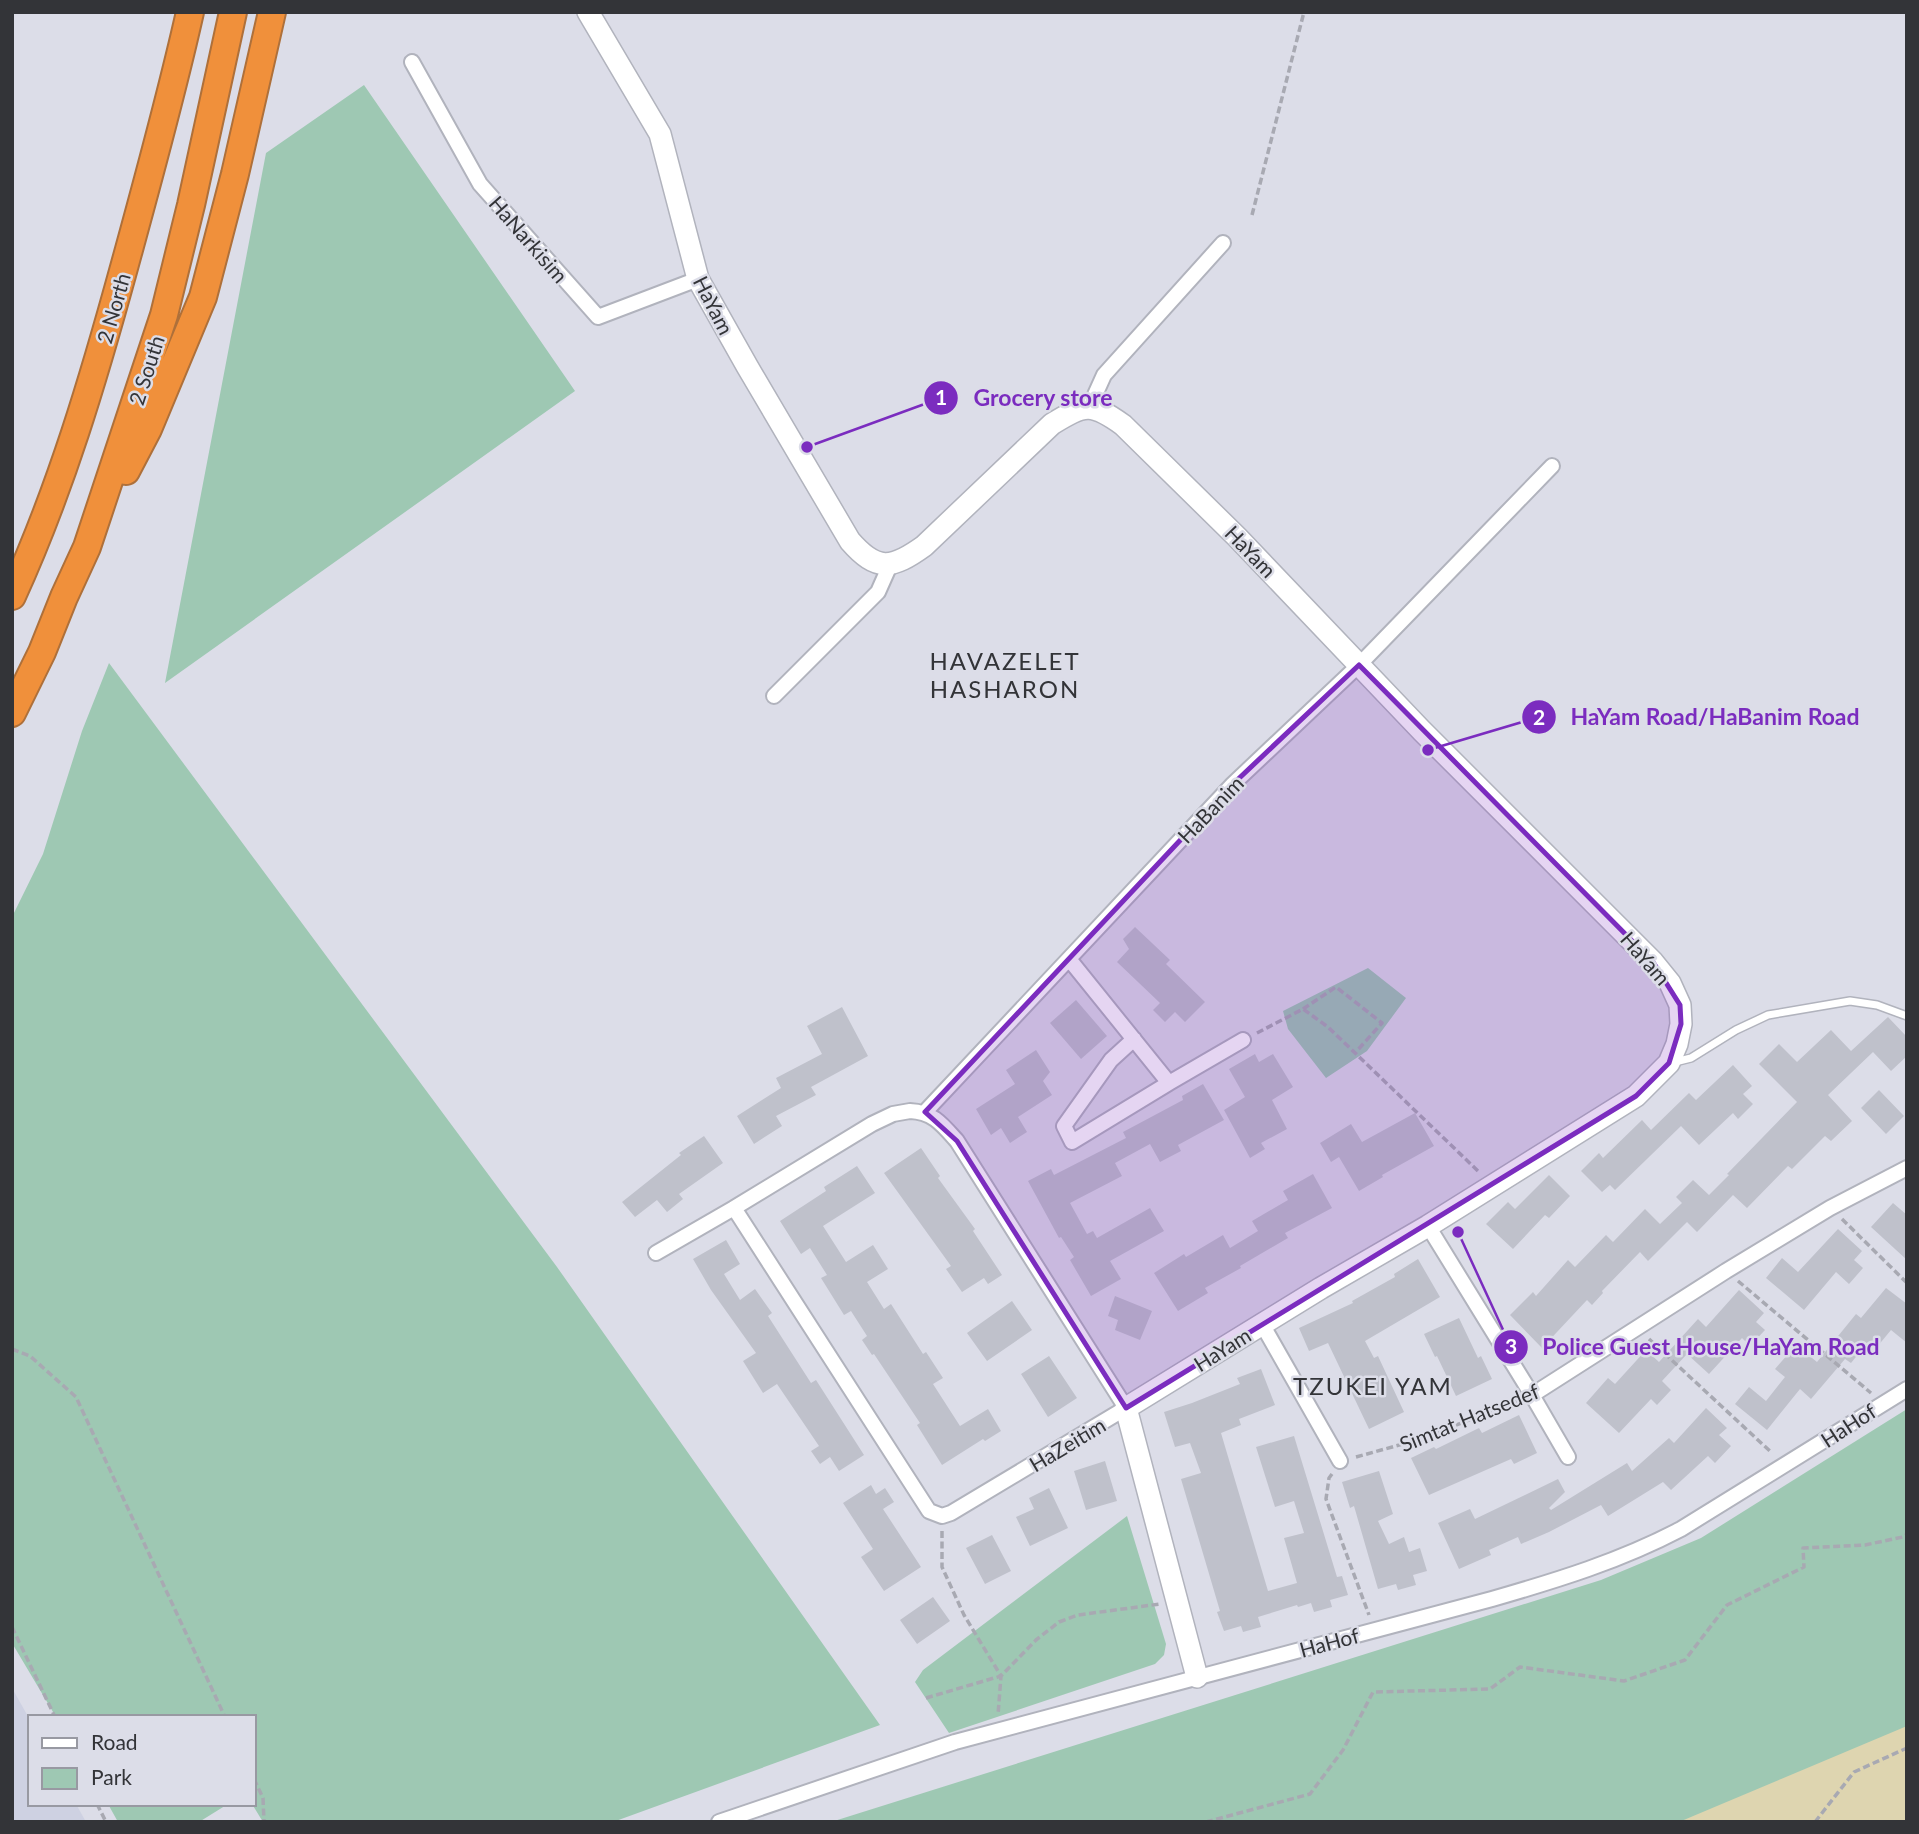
<svg xmlns="http://www.w3.org/2000/svg" width="1919" height="1834" viewBox="0 0 1919 1834" font-family="Lato,sans-serif">
<rect width="100%" height="100%" fill="#dcdde8"/>
<path fill="#ced1e2" d="M12 1688 30 1720V1804H76L86 1822H12Z"/>
<path fill="#9ec8b3" d="M364 85 575 391 165 683 266 153Z
M109 663 557 1267 880 1725 613 1822H263L252 1804H254V1717H56L12 1643V917L43 854 82 731Z
M1368 968 1406 998 1367 1051 1326 1078 1288 1029 1283 1011Z
M1907 1409V1750L1782 1822H831L1601 1580 1701 1538Z
M1127 1516 1166 1644 1164 1655 1155 1664 949 1733 915 1682 923 1670Z
M108 1804H228L199 1822H118Z"/>
<path fill="#ded5b0" d="M1907 1726V1822H1679Z"/>
<path fill="#bfc1cb" d="M1135 927 1170 960 1166 964 1205 1002 1185 1022 1175 1012 1165 1022 1153 1010 1160 1003 1117 962 1129 949 1123 939Z
M1076 1000 1107 1036 1081 1059 1050 1023Z
M842 1007 868 1056 811 1087 816 1095 776 1116 782 1126 754 1144 737 1116 781 1088 776 1078 822 1054 807 1026Z
M1888 1017 1907 1037V1056L1891 1071 1873 1052 1828 1095 1852 1121 1831 1141 1825 1136 1792 1169 1788 1166 1747 1208 1733 1195 1697 1232 1687 1222 1648 1261 1640 1252 1602 1291 1603 1293 1592 1305 1587 1300 1542 1348 1510 1315 1533 1292 1536 1296 1568 1260 1575 1267 1606 1235 1613 1242 1645 1209 1660 1224 1682 1203 1676 1197 1693 1180 1709 1195 1729 1175 1727 1174 1797 1102 1759 1064 1779 1044 1797 1062 1831 1030 1851 1051Z
M1036 1050 1050 1072 1043 1081 1052 1095 1018 1117 1027 1132 1010 1143 1001 1128 991 1135 976 1109 1015 1084 1006 1070Z
M1255 1054 1259 1062 1273 1054 1293 1087 1272 1100 1287 1129 1261 1143 1265 1149 1250 1158 1224 1110 1245 1097 1229 1069Z
M1733 1065 1752 1086 1743 1094 1753 1104 1738 1119 1733 1113 1699 1145 1681 1126 1615 1190 1610 1185 1602 1192 1581 1171 1599 1153 1603 1158 1642 1120 1651 1130 1689 1093 1696 1100Z
M1203 1084 1224 1120 1178 1145 1181 1151 1160 1162 1150 1144 1115 1163 1122 1176 1070 1203 1087 1234 1093 1231 1097 1238 1150 1208 1164 1231 1110 1261 1121 1279 1091 1296 1070 1260 1074 1257 1061 1237 1059 1238 1028 1181 1051 1169 1054 1175 1126 1138 1123 1132 1183 1100 1182 1096Z
M1879 1090 1904 1116 1886 1134 1861 1108Z
M1415 1113 1434 1146 1382 1175 1383 1177 1359 1191 1339 1157 1331 1162 1320 1143 1351 1124 1362 1142Z
M704 1136 723 1163 679 1194 683 1199 667 1212 657 1200 635 1217 622 1202 681 1155 679 1153Z
M921 1148 940 1176 938 1178 975 1229 973 1231 1002 1275 988 1284 984 1278 962 1292 946 1269 951 1266 884 1173Z
M857 1166 875 1193 823 1226 846 1262 873 1245 888 1269 867 1282 884 1309 891 1304 923 1354 926 1352 943 1378 933 1384 960 1426 988 1409 1001 1431 985 1441 983 1439 942 1465 917 1425 920 1423 874 1354 872 1355 862 1340 867 1336 851 1311 844 1315 821 1278 827 1275 810 1248 801 1254 780 1221 826 1191 824 1187Z
M1313 1174 1332 1208 1285 1233 1288 1238 1240 1266 1241 1268 1205 1288 1208 1293 1178 1311 1154 1273 1184 1254 1186 1257 1223 1235 1230 1248 1258 1231 1252 1221 1288 1200 1283 1191Z
M1549 1175 1570 1196 1549 1218 1545 1215 1513 1249 1486 1224 1508 1202 1515 1209Z
M1893 1203 1907 1215V1260L1871 1227Z
M1838 1229 1862 1251 1854 1260 1863 1268 1849 1284 1836 1272 1804 1310 1766 1278 1782 1258 1798 1272Z
M726 1240 740 1264 724 1274 740 1300 755 1289 772 1313 768 1316 811 1383 816 1380 864 1455 839 1471 830 1457 820 1464 811 1451 819 1446 777 1384 763 1393 743 1361 756 1353 711 1290 693 1259Z
M1418 1259 1440 1297 1365 1341 1374 1358 1378 1356 1404 1412 1369 1429 1328 1343 1309 1351 1299 1328 1353 1303 1352 1301 1395 1277 1394 1274Z
M1886 1288 1907 1304V1343L1891 1330 1872 1353 1864 1347 1851 1363 1845 1359 1811 1399 1800 1389 1767 1430 1735 1404 1749 1387 1766 1401 1785 1377 1775 1369 1796 1345 1817 1362 1856 1314 1861 1318Z
M1739 1290 1764 1313 1756 1322 1765 1330 1750 1346 1742 1338 1709 1374 1687 1354 1662 1381 1671 1390 1657 1405 1651 1399 1619 1433 1586 1403 1608 1378 1615 1384 1646 1350 1659 1362 1698 1319 1706 1327Z
M1115 1296 1152 1311 1140 1340 1115 1330 1118 1320 1108 1316Z
M1012 1301 1032 1330 987 1361 967 1333Z
M1459 1318 1478 1358 1481 1356 1492 1379 1456 1396 1437 1356 1435 1357 1424 1334Z
M1049 1356 1077 1398 1048 1417 1021 1374Z
M1261 1369 1275 1405 1239 1419 1241 1425 1221 1433 1268 1591 1297 1583 1284 1538 1304 1533 1294 1501 1275 1507 1256 1447 1294 1436 1337 1577 1342 1576 1348 1595 1330 1600 1332 1607 1314 1612 1311 1603 1298 1607 1297 1605 1258 1617 1261 1627 1243 1632 1241 1626 1224 1631 1217 1612 1220 1611 1181 1479 1201 1473 1190 1443 1175 1447 1164 1412 1192 1403 1240 1384 1237 1378Z
M1706 1408 1727 1428 1719 1435 1731 1446 1715 1463 1708 1456 1671 1490 1663 1482 1608 1516 1601 1505 1549 1532 1521 1544 1518 1537 1489 1550 1491 1555 1459 1569 1438 1523 1470 1509 1475 1519 1558 1479 1565 1492 1549 1508 1551 1510 1627 1463 1632 1471 1669 1438 1674 1443Z
M1519 1415 1537 1453 1514 1464 1511 1459 1429 1495 1411 1458 1434 1447 1436 1449 1479 1428 1482 1433Z
M1105 1461 1117 1501 1086 1510 1074 1471Z
M1379 1471 1393 1514 1378 1521 1389 1544 1404 1537 1409 1552 1420 1548 1427 1571 1413 1575 1416 1585 1398 1590 1396 1584 1378 1589 1354 1506 1350 1508 1342 1482Z
M871 1485 876 1494 885 1488 894 1502 883 1509 921 1567 884 1591 861 1557 873 1549 843 1503Z
M1049 1488 1068 1528 1030 1546 1016 1517 1034 1509 1029 1498Z
M992 1535 1011 1571 985 1584 966 1548Z
M933 1597 950 1621 917 1644 900 1620Z"/>
<g fill="none" stroke-linecap="round" stroke-linejoin="round">
<g stroke="#b1b3bd" stroke-width="10">
<path id="lane" d="M1675 1062 1691 1058 1736 1030 1768 1015 1850 1001 1877 1005 1907 1016"/>
</g>
<g stroke="#b1b3bd" stroke-width="18">
<path id="street" d="M412 62 480 184 598 317 698 279
M1090 406 1104 375 1223 243
M774 696 878 592 890 565
M1069 959 1169 1083 1072 1142 1064 1126 1111 1060 1134 1039
M1169 1083 1243 1040
M910 1111C933 1112 942 1124 957 1141L1126 1408 951 1513 942 1516 929 1511 734 1208 872 1124 893 1114Z
M925 1112 1233 784 1359 665 1552 466
M1428 1226 1532 1395 1568 1457
M656 1253 734 1208
M1262 1324 1340 1461
M1532 1395 1726 1271 1830 1208 1907 1168
M719 1822 955 1742 1492 1599C1558 1580 1620 1561 1681 1529L1907 1389"/>
</g>
<g stroke="#b1b3bd" stroke-width="24">
<path id="secondary" d="M588 12 660 134 698 279 747 366 850 541C877 572 892 569 924 546L1052 424C1085 404 1091 402 1123 425L1237 537 1422 731 1653 962 1670 983 1680 1005 1681 1024 1677 1044 1669 1063 1636 1096 1428 1226 1321 1288 1126 1408 1197 1677"/>
</g>
<g stroke="#ae703a" stroke-width="30">
<path id="highway" d="M126 471 148 429 203 297 235 174 272 12
M12 596C61 489 94 377 125 264 148 180 171 97 190 12
M12 713 42 652 64 597 87 547 164 315 191 205 233 12"/>
</g>
<path stroke="#a8a9b2" stroke-width="3.5" stroke-dasharray="7 3.5" stroke-linecap="butt" d="M1252 215 1304 12
M1303 1009 1336 987 1382 1023 1355 1053
M1257 1033 1303 1009 1328 1027 1478 1171
M1842 1219 1907 1283
M1738 1281 1871 1393
M1649 1339 1772 1453
M12 1349 30 1356 76 1397 225 1717
M1356 1457 1421 1439 1517 1401
M1332 1474 1329 1478 1326 1499 1369 1615
M942 1531V1567L964 1615 1001 1676 998 1715
M12 1627 55 1717
M926 1698 1001 1676 1036 1640 1059 1622 1078 1615 1160 1604
M254 1779 263 1798 264 1822
M97 1804 106 1822
M1206 1822 1310 1794 1343 1750 1373 1692 1490 1689 1520 1667 1624 1681 1685 1660 1727 1605 1804 1567 1803 1548 1865 1545 1903 1537 1907 1534
M1815 1822 1854 1772 1907 1748"/>
<use href="#lane" stroke="#fff" stroke-width="7"/>
<use href="#street" stroke="#fff" stroke-width="14"/>
<use href="#secondary" stroke="#fff" stroke-width="21"/>
<use href="#highway" stroke="#f0903b" stroke-width="26"/>
</g>
<path fill="#7b2cbf" fill-opacity="0.2" stroke="#7b2cbf" stroke-width="5" stroke-linejoin="round" d="M1359 665 1653 962 1680 1005 1681 1024 1669 1063 1636 1096 1126 1408 957 1141 925 1112 1233 784Z"/>
<g text-anchor="middle" dominant-baseline="central" stroke-width="5" stroke-linejoin="round" paint-order="stroke">
<g font-size="21" fill="#333438" stroke="#dcdde8">
<text transform="translate(529 239) rotate(49)">HaNarkisim</text>
<text transform="translate(714 305) rotate(63)">HaYam</text>
<text transform="translate(113 308) rotate(-74)">2 North</text>
<text transform="translate(146 370) rotate(-72)">2 South</text>
<text transform="translate(1251 551) rotate(46)">HaYam</text>
<text transform="translate(1210 809) rotate(-46)">HaBanim</text>
<text transform="translate(1646 958) rotate(49)">HaYam</text>
<text transform="translate(1222 1349) rotate(-32)">HaYam</text>
<text transform="translate(1469 1417) rotate(-22)">Simtat Hatsedef</text>
<text transform="translate(1848 1425) rotate(-33)">HaHof</text>
<text transform="translate(1067 1444) rotate(-31)">HaZeitim</text>
<text transform="translate(1329 1642) rotate(-15)">HaHof</text>
</g>
<g font-size="24" letter-spacing="2" fill="#333438" stroke="#dcdde8">
<text x="1005" y="660">HAVAZELET<tspan x="1005" dy="28">HASHARON</tspan></text>
<text x="1373" y="1385">TZUKEI YAM</text>
</g>
</g>
<path fill="none" stroke="#7b2cbf" stroke-width="2.5" d="M807 447L941 398M1428 750L1539 717M1458 1232L1511 1347"/>
<g fill="#7b2cbf" stroke="#dcdde8" stroke-width="2.5">
<circle cx="807" cy="447" r="7"/>
<circle cx="1428" cy="750" r="7"/>
<circle cx="1458" cy="1232" r="7"/>
<circle cx="941" cy="398" r="18"/>
<circle cx="1539" cy="717" r="18"/>
<circle cx="1511" cy="1347" r="18"/>
</g>
<g font-size="21" text-anchor="middle" font-weight="bold" fill="#fff">
<text x="941" y="405">1</text>
<text x="1539" y="725">2</text>
<text x="1511" y="1354">3</text>
</g>
<g font-size="23" text-anchor="middle" font-weight="bold" fill="#7b2cbf" stroke="#dcdde8" stroke-width="5" stroke-linejoin="round" paint-order="stroke">
<text x="1043" y="406">Grocery store</text>
<text x="1715" y="725">HaYam Road/HaBanim Road</text>
<text x="1711" y="1355">Police Guest House/HaYam Road</text>
</g>
<rect width="1919" height="1834" fill="none" stroke="#333438" stroke-width="28"/>
<rect x="28" y="1715" width="228" height="91" fill="#dcdde8" stroke="#9899a2" stroke-width="2"/>
<rect x="42" y="1738" width="35" height="10" fill="#ffffff" stroke="#9899a2" stroke-width="2"/>
<text x="91" y="1750" font-size="21" fill="#333438">Road</text>
<rect x="42" y="1768" width="35" height="21" fill="#9ec8b3" stroke="#9899a2" stroke-width="2"/>
<text x="91" y="1785" font-size="21" fill="#333438">Park</text>
</svg>
